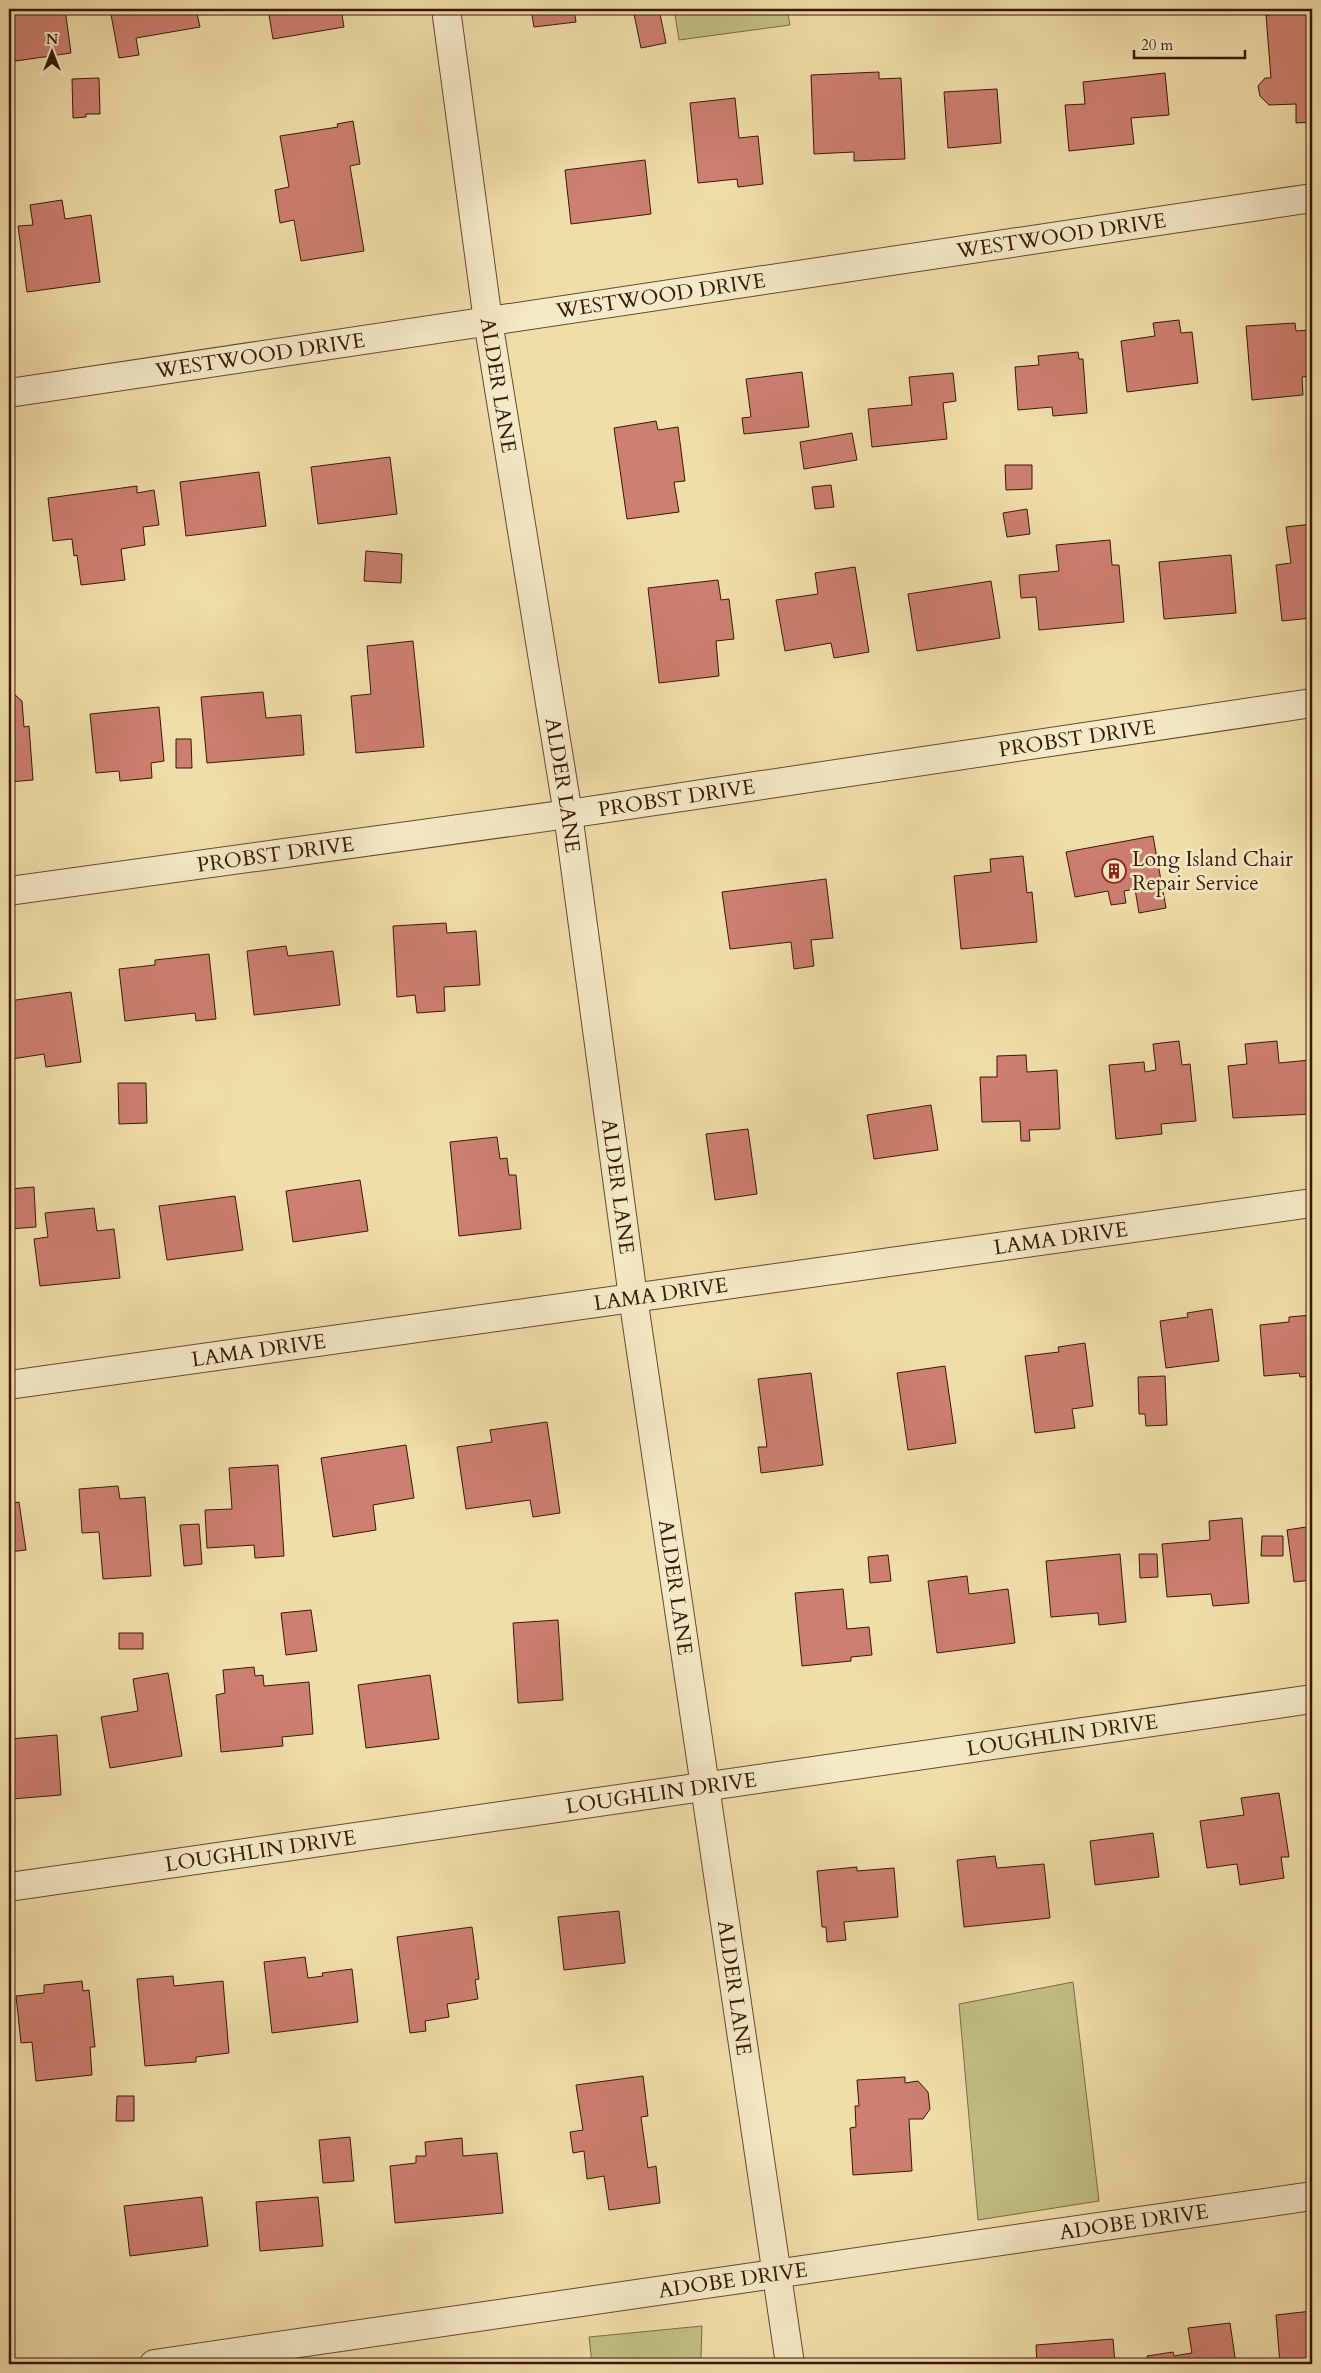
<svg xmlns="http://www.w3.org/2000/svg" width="1321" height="2373" viewBox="0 0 1321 2373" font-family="Cardo,serif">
<rect width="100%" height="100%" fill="#f0deaa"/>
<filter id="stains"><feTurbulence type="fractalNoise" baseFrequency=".004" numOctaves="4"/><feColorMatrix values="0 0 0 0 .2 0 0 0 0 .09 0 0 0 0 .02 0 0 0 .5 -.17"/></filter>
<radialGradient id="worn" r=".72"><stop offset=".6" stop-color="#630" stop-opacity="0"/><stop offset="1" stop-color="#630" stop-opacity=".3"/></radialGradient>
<path fill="#c1bf84" stroke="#7c6c44" d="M674 9H787L790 25 679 40Z
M1073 1982 1099 2201 978 2220 959 2004Z
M702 2326 701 2357 704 2364H592L589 2337Z"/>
<path fill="#cd7f70" stroke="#381903" d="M9 9H65L71 53 9 62Z
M110 9H196L200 27 136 38 139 55 119 58Z
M247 9H264L247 12Z
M268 9H341L344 27 273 39Z
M531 9H574L576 22 534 27Z
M633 9H659L666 43 641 48Z
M1307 9H1312V122L1296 123V104L1269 105 1260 96 1258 86 1265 78H1271L1266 15 1307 12Z
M879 72V79L901 78 905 159 854 161V152L814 154 811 75Z
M1165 73 1169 115 1131 118 1134 144 1069 151 1065 105 1085 104 1083 82Z
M99 78 100 114H86V117L73 118 72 79Z
M997 89 1001 143 948 148 944 92Z
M735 98 739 138 758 136 763 184 738 187 737 179 698 183 690 103Z
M353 121 360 164 350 166 364 251 301 261 294 220 280 223 275 190 289 187 280 136 338 127 337 124Z
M645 160 651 214 571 224 565 170Z
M62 200 65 219 91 215 100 282 27 292 18 226 33 225 30 205Z
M1179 320 1181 333 1192 332 1198 383 1127 392 1121 341 1155 336 1153 323Z
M1295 323 1296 331 1312 330V376L1302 377 1303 395 1252 400 1246 326Z
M1078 352 1079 359H1083L1087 413 1053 416 1052 407 1018 410 1015 367 1039 365 1038 356Z
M802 372 809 427 744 434 742 418 751 417 746 379Z
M953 373 956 401 943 403 947 439 872 447 868 409 912 405 909 377Z
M656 421 658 430 678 427 685 481 674 482 679 512 627 519 614 428Z
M852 433 857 460 804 469 800 442Z
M390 457 397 514 318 524 311 467Z
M1005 465H1032V489L1006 490Z
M259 472 266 526 186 536 180 482Z
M831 485 834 507 815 509 812 487Z
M137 486V493L154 490 159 525 143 527 145 545 121 549 125 580 81 585 77 555 74 556 72 539 53 541 48 498Z
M1027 509 1030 534 1007 537 1003 513Z
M1312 524V618L1282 621 1276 565 1291 563 1286 527Z
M1110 540 1112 565H1119L1124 622 1039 630 1036 597 1021 598 1019 575 1059 571 1056 545Z
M366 551 402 554 401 583 364 581Z
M1231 555 1236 613 1164 619 1159 562Z
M855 567 869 652 834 658 831 643 785 651 776 600 818 594 815 573Z
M718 580 721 600 729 599 734 639 716 641 719 676 659 683 648 588Z
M991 581 1000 638 917 651 908 594Z
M413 641 424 747 356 753 351 696 371 694 367 646Z
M263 692 266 718 301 715 304 755 207 763 201 697Z
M14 694 22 701 24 727 29 726 33 780 9 782V695Z
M159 707 164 761 151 763 152 778 120 781 119 771 96 773 90 714Z
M176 739H191L192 768H176Z
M1153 836 1166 908 1139 913 1135 889 1124 891 1126 903 1111 905 1108 891 1075 897 1066 852Z
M1023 856 1027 893 1032 892 1037 942 961 949 954 876 991 872 990 859Z
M826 879 833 938 811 940 814 966 794 969 791 942 730 949 722 892Z
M446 923 447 933 476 931 480 985 444 987 445 1011 417 1013 415 995 397 997 393 926Z
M286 946 288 956 333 951 340 1005 254 1015 247 951Z
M209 954 216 1019 196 1021 195 1013 125 1021 119 969 155 965V960Z
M71 992 81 1062 46 1067 44 1054 12 1059 9 1037V1001Z
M1179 1041 1182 1065 1190 1064 1196 1121 1161 1124 1162 1134 1116 1139 1109 1065 1144 1062 1145 1072 1156 1070 1153 1044Z
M1277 1041 1279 1063 1310 1060 1312 1114 1233 1118 1228 1066 1247 1064 1245 1044Z
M1026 1055 1027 1072 1057 1070 1060 1129 1029 1130 1030 1141H1021L1020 1121 982 1122 980 1077H997V1056Z
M118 1083H146L147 1123 119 1124Z
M931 1105 938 1150 874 1159 867 1115Z
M748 1129 757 1194 715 1200 706 1134Z
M497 1137 500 1159 507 1158 509 1175H516L521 1229 459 1236 450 1142Z
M360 1180 368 1231 293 1242 286 1191Z
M34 1187 36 1227 9 1229V1189Z
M235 1196 243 1250 167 1260 159 1206Z
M94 1208 97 1231 114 1229 120 1278 40 1286 34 1239 48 1237 45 1213Z
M1212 1309 1219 1361 1166 1368 1160 1321 1188 1317 1187 1313Z
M1312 1315V1376L1300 1377 1299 1373 1264 1376 1260 1325 1289 1322V1317Z
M1085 1343 1093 1406 1072 1409 1075 1428 1035 1433 1025 1356 1059 1352 1058 1347Z
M945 1366 956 1443 908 1450 897 1373Z
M811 1373 823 1465 761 1473 758 1447H767L758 1379Z
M1165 1376 1167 1425 1146 1426 1145 1414H1139L1138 1377Z
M547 1422 560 1513 533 1517 530 1500 466 1509 457 1447 492 1442 490 1430Z
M406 1445 414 1498 373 1505 376 1530 333 1537 321 1458Z
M278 1465 284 1556 255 1558 254 1545 207 1548 205 1510 232 1509 229 1468Z
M118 1486 120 1499 145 1497 151 1576 103 1579 99 1532 82 1533 79 1489Z
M19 1502 26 1550 9 1552V1504Z
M1242 1518 1249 1603 1213 1606 1211 1594 1167 1597 1162 1544 1210 1540 1209 1521Z
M199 1524 202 1564 184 1566 180 1525Z
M1312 1526V1580L1294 1582 1287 1530Z
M1262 1536H1283V1556H1261Z
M1120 1554 1126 1622 1099 1625 1098 1613 1051 1617 1046 1561Z
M1139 1554H1157L1158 1577 1140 1578Z
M888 1555 891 1581 870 1583 868 1557Z
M967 1576 969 1594 1008 1589 1015 1643 937 1653 928 1581Z
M843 1589 847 1629 869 1627 872 1655 851 1657V1661L802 1666 795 1593Z
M311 1610 317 1651 286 1655 281 1613Z
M558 1620 563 1700 518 1703 513 1623Z
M119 1633H143V1649H119Z
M254 1667 255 1676 263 1675 264 1686 309 1682 313 1734 282 1737 283 1746 221 1752 216 1695 225 1693 223 1670Z
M168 1673 182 1756 110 1768 101 1717 138 1711 133 1679Z
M430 1675 439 1739 366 1748 358 1685Z
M57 1735 61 1795 12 1799 11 1789H9V1739Z
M1279 1793 1289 1857H1281L1284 1878 1240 1885 1237 1864 1207 1868 1200 1821 1244 1815 1241 1798Z
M1153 1833 1159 1877 1095 1885 1090 1841Z
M995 1856 997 1868 1044 1864 1050 1918 964 1927 957 1860Z
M857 1867V1871L894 1868 898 1917 844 1922 846 1940 827 1942 826 1927H822L817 1871Z
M619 1911 625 1963 564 1970 558 1917Z
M472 1927 479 1979 475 1980 478 1999 447 2004 449 2017 425 2021 426 2031 410 2033 397 1937Z
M305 1957 308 1978 323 1976 322 1973 352 1969 358 2022 272 2033 264 1962Z
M173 1976 174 1986 223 1981 229 2053 196 2057V2062L145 2066 137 1979Z
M82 1981 83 1991 89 1990 95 2047H90L92 2075 36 2081 32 2042 21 2043 16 1996 44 1993V1985Z
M643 2076 648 2116 641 2117 648 2168 656 2166 660 2203 609 2210 604 2176 587 2179 584 2151 573 2153 570 2132 583 2130 576 2085Z
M905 2077V2083L918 2081 928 2092 930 2109 923 2119H909L912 2171 853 2175 850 2128 856 2127 855 2106H859L857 2080Z
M117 2096H134V2121H116Z
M350 2137 354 2181 323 2183 319 2140Z
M462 2138 463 2156 497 2153 503 2213 395 2223 390 2166 416 2163V2156H426L425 2142Z
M202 2197 208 2246 130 2256 124 2206Z
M318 2197 323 2246 260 2251 256 2202Z
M1312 2311V2364H1280L1276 2315Z
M1230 2323 1236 2364H1148L1147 2356 1173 2352 1174 2356 1192 2353 1188 2328Z
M1113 2339 1115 2364H1037L1036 2345Z
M960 2361 961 2364H934Z"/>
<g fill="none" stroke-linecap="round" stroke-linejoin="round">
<g stroke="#664a2d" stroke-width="30">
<g id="street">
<path id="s1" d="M446 9 488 321 568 814 633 1297 790 2364"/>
<path id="s2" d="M9 393 1312 198"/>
<path id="s3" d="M9 891 568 814 1312 703"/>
<path id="s4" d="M9 1385 1312 1203"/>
<path id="s5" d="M9 1887 1312 1699"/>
<path id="s6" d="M154 2364 1312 2196"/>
</g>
</g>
<use href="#street" stroke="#f5eac8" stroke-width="28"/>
</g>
<defs>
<g id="building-ring" transform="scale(1.25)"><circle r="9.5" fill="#f5eac8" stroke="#8f2418" stroke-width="1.5"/><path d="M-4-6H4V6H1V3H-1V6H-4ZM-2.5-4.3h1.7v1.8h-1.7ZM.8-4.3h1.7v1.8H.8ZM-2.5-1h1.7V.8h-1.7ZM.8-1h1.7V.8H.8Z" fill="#8f2418"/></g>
</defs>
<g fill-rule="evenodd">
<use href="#building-ring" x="1114" y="871"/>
</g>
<g text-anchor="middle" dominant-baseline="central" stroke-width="5" stroke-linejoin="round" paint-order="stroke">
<g font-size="21" fill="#381903" stroke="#f5eac8">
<text stroke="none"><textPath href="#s2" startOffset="1064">WESTWOOD DRIVE</textPath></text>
<text stroke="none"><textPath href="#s2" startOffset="659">WESTWOOD DRIVE</textPath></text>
<text stroke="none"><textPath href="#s2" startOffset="254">WESTWOOD DRIVE</textPath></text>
<text stroke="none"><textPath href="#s1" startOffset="380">ALDER LANE</textPath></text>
<text stroke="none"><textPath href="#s3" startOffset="1079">PROBST DRIVE</textPath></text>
<text stroke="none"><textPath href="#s1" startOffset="785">ALDER LANE</textPath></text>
<text stroke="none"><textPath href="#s3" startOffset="674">PROBST DRIVE</textPath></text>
<text stroke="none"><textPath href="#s3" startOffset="269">PROBST DRIVE</textPath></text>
<text stroke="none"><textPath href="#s1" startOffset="1190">ALDER LANE</textPath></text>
<text stroke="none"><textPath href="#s4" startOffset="1062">LAMA DRIVE</textPath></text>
<text stroke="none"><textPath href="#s4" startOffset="658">LAMA DRIVE</textPath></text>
<text stroke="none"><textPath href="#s4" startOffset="252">LAMA DRIVE</textPath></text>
<text stroke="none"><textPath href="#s1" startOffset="1595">ALDER LANE</textPath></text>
<text stroke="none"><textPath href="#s5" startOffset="1064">LOUGHLIN DRIVE</textPath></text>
<text stroke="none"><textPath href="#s5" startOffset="659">LOUGHLIN DRIVE</textPath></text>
<text stroke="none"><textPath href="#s5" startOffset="254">LOUGHLIN DRIVE</textPath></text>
<text stroke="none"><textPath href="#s1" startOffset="2000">ALDER LANE</textPath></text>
<text stroke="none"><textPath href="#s6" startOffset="990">ADOBE DRIVE</textPath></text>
<text stroke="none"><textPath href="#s6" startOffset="585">ADOBE DRIVE</textPath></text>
</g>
<g font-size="21" fill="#381903" stroke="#f5eac8" text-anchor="start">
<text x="1132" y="859">Long Island Chair<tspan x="1132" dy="24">Repair Service</tspan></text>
</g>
</g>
<rect width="1321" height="2373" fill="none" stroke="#f0deaa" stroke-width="30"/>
<rect x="10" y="10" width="1301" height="2353" fill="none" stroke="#381903" stroke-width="2.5"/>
<rect x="15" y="15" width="1291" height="2343" fill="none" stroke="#381903"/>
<g transform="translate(52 52)" stroke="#f5eac8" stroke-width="4" paint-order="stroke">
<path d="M0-4L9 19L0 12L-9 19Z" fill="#381903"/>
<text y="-8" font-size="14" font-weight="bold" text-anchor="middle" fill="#381903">N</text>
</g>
<path d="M1134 50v8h111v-8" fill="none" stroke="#381903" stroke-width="2.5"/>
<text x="1141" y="50" font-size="15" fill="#381903" stroke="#f5eac8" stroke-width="4" paint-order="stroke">20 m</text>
<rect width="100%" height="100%" filter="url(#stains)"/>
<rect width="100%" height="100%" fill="url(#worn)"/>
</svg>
